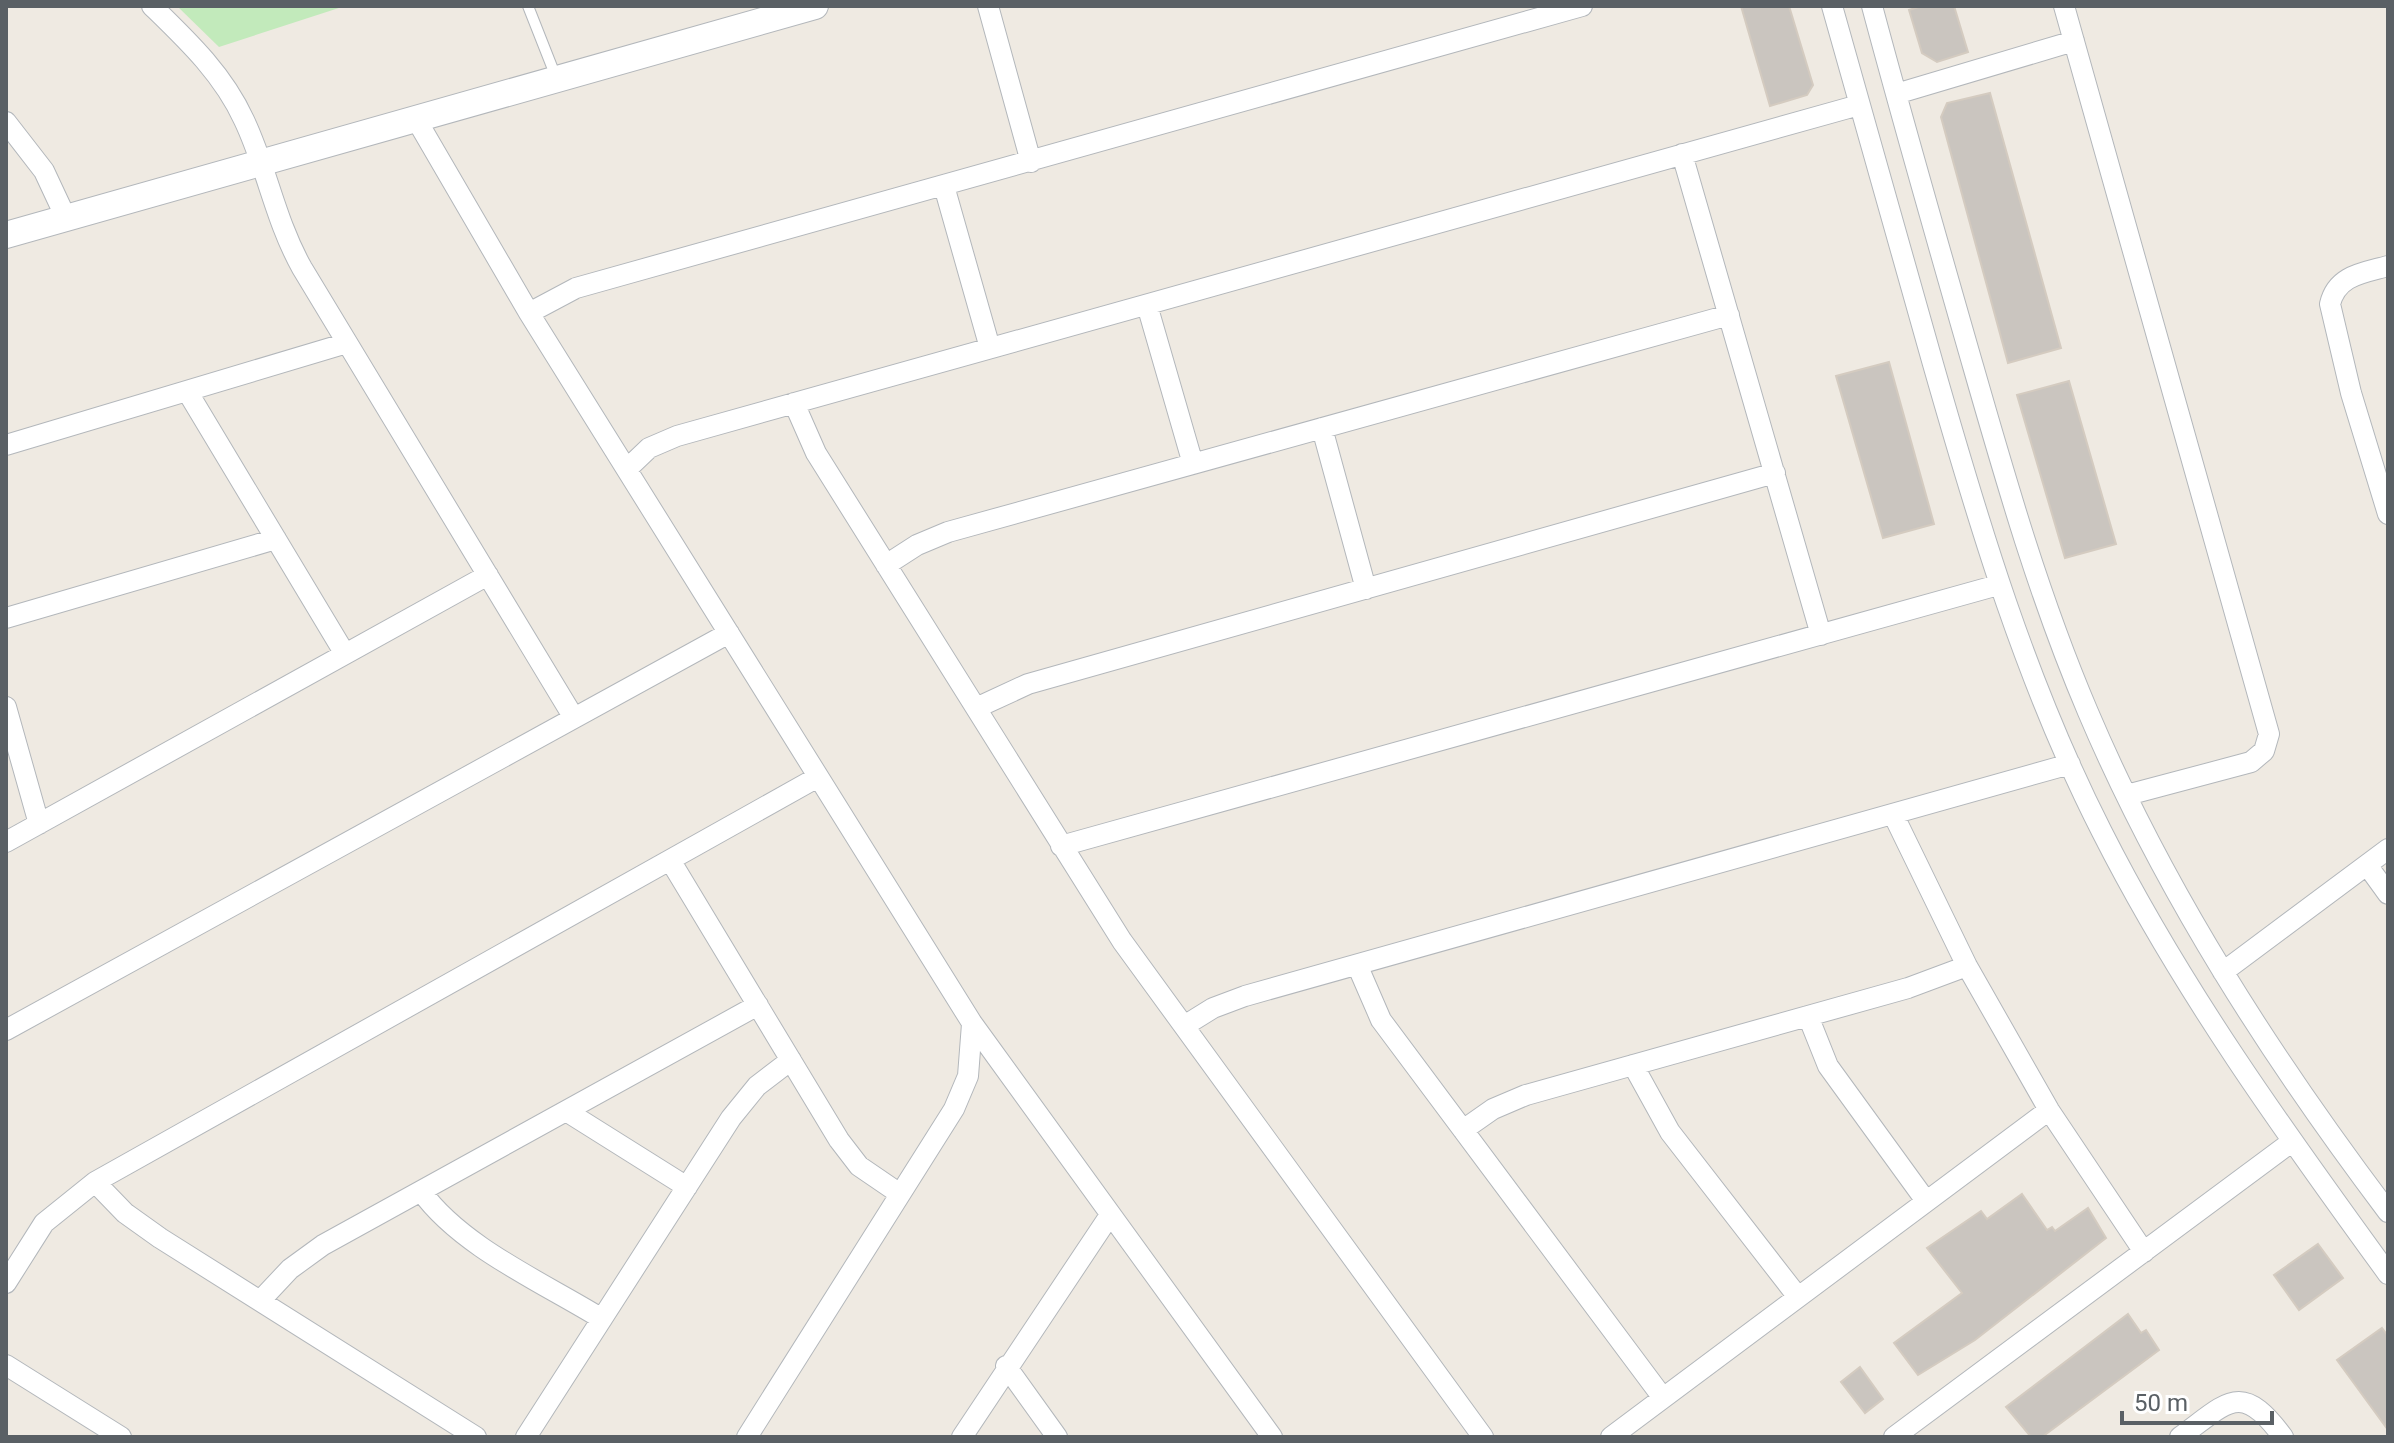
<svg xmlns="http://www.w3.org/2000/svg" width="2394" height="1443" viewBox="0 0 2394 1443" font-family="Roboto,sans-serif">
<rect width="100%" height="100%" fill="#efeae2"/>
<path fill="#c2eabb" d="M177 6H345L219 47Z"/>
<path fill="#cac5bf" stroke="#d4cbc0" stroke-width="2" d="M1741 6H1789L1813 85 1807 95 1770 106Z
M1922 6H1954L1968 52 1937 62 1922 53 1909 10Z
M1990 93 2061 348 2008 363 1941 117 1947 103Z
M1889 362 1934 524 1883 538 1836 376Z
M2069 381 2116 544 2065 558 2017 395Z
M2022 1194 2047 1230 2052 1227 2055 1231 2088 1208 2106 1238 1975 1340 1918 1375 1894 1343 1962 1293 1927 1248 1981 1211 1987 1219Z
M2318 1244 2343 1278 2299 1310 2274 1275Z
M2128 1314 2141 1333 2146 1330 2159 1350 2042 1437H2031L2006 1407Z
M2382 1328 2388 1336V1430L2337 1360Z
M1860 1367 1883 1399 1865 1413 1841 1382Z"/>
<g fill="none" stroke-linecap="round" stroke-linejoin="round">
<g stroke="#b3b7bb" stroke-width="12">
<path id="service" d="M528 6 556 77"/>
</g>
<g stroke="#b3b7bb" stroke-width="22">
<path id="minor" d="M152 6C187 40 223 74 244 120 267 168 275 220 302 268L574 718
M988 6 1031 162
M1832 6C1865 126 1899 245 1933 364 1979 525 2026 683 2102 832 2182 990 2284 1131 2388 1274
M1872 6C1903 122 1936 237 1969 352 2004 474 2038 595 2088 712 2164 891 2271 1057 2388 1212
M2064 6 2269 734 2264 751 2251 762 2127 795
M1896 94 2074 41
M416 119 529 313 972 1023 1272 1437
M6 122 44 171 66 218
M1682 154 1821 635
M944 186 990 348
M2388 266C2363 273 2337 275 2330 304L2351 393 2388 514
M1147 305 1193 464
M529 313 576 288 1582 6
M187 391 345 654
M794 403 816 453 1122 941 1483 1437
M1322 428 1366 589
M6 445 347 343
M627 469 649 448 677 436 1859 105
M886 565 917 545 948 532 1729 315
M6 618 276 539
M6 707 39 824
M976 708 1028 684 1775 473
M1893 814 1967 966 2049 1110 2144 1252
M6 842 488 575
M1061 846 1998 585
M670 860 839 1140 859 1166 900 1194
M2367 865 2388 894
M1358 967 1381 1020 1663 1398
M2223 972 2388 849
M1808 1016 1828 1066 1926 1201
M1184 1026 1213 1008 1245 996 2070 764
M6 1030 729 633
M1633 1065 1670 1132 1798 1297
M566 1111 687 1187
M1463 1130 1493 1109 1526 1095 1908 988 1967 966
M95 1182 125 1213 160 1238 476 1437
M421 1191C461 1247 544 1283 602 1319
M6 1283 44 1223 95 1182 818 777
M260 1301 290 1269 323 1245 758 1005
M6 1365 121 1437
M1006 1366 1057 1437
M526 1437 731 1118 757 1086 791 1060
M747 1437 954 1109 968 1076 972 1024
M962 1437 1110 1215
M1611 1437 2049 1110
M1894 1437 2290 1143
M2180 1437C2228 1402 2241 1380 2283 1437"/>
</g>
<g stroke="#b3b7bb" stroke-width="28">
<path id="tertiary" d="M6 235 815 6"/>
</g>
<use href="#service" stroke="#fff" stroke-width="10"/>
<use href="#minor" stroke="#fff" stroke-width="20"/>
<use href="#tertiary" stroke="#fff" stroke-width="26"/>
</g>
<rect width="2394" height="1443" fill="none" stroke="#5a6065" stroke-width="16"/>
<path d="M2122 1411v12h150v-12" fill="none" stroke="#5a6065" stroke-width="4"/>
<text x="2134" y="1411" font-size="24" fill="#5a6065" stroke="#ffffff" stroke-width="6" paint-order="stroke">50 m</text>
</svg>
